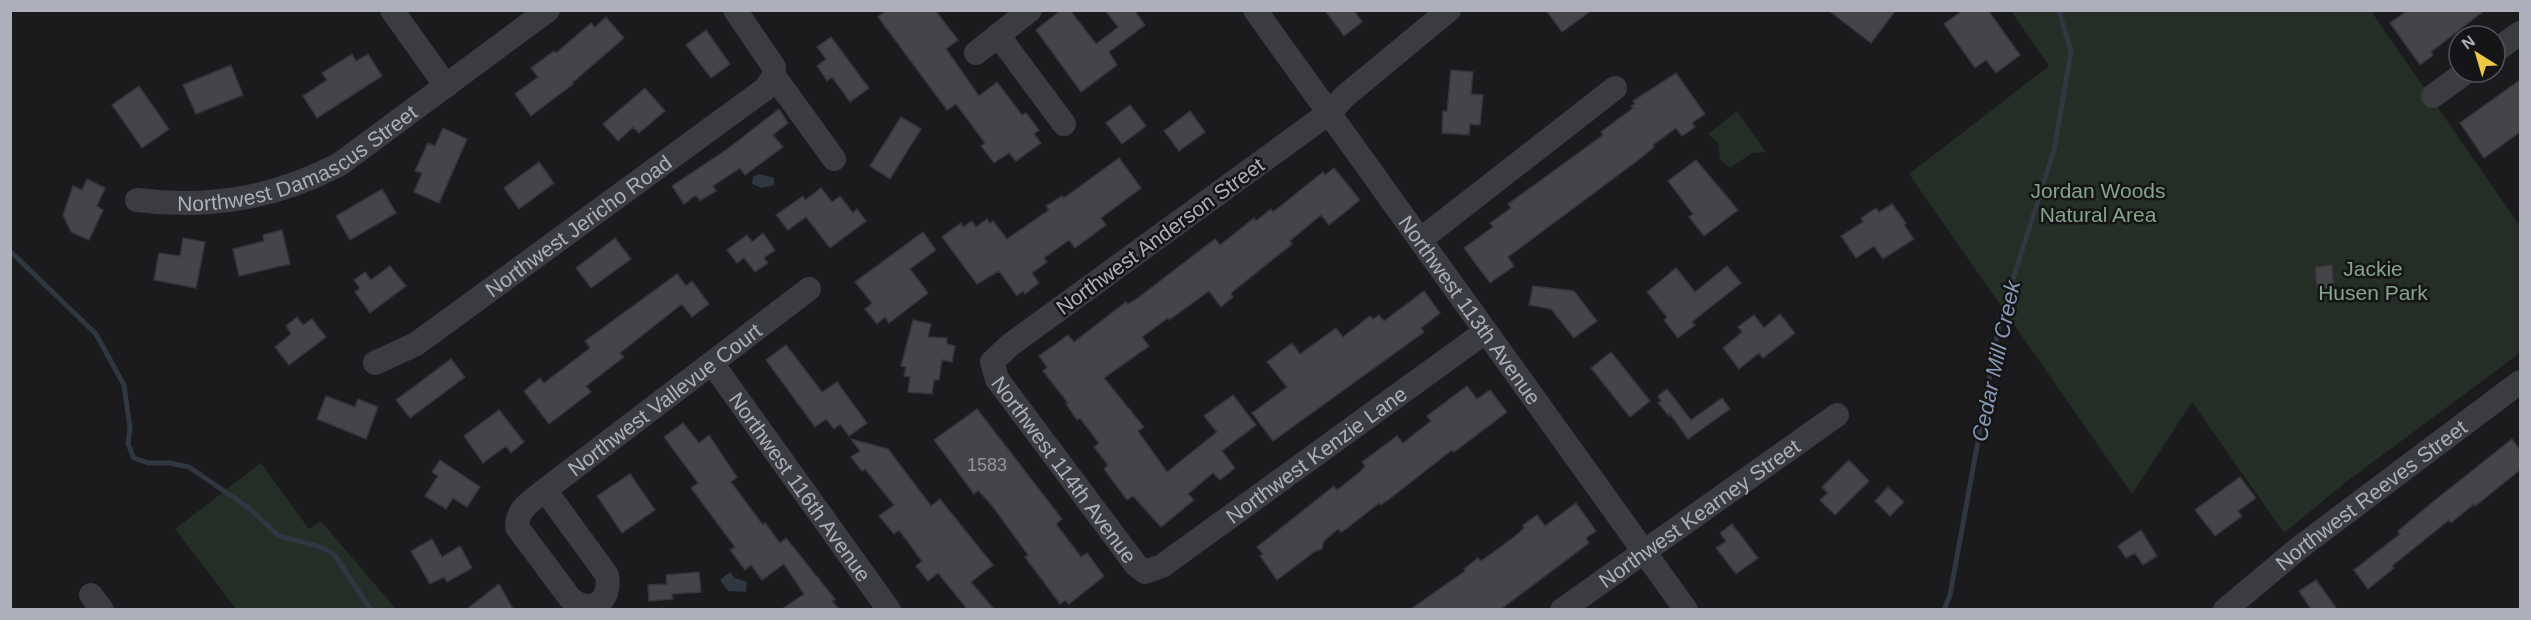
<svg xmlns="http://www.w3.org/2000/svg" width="2531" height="620" viewBox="0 0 2531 620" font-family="Arial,sans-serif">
<rect width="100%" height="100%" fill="#1b1a1c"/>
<path fill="#242d26" d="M2011 11H2377L2373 14 2520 226V353L2346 482 2284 533 2192 402 2132 494 1909 174 2049 66Z
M1737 111 1766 152 1752 153 1730 168 1720 160 1718 143 1708 134Z
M261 463 309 529 321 521 396 609H236L175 529Z"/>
<path fill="#303740" d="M759 174 774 178V185L762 188 752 184 753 177Z
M730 572 735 578 747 582 746 592 728 591 720 580Z"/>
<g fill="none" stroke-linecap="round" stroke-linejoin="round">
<path stroke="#303740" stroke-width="5" d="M10 251 96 334 124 385 130 428 128 444 134 458 148 463H170L189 467 249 508 279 536 321 547 334 554 371 610
M1944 610 1950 595 2000 320 2054 150 2071 52 2059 10"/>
</g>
<path fill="#454549" stroke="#353438" stroke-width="1.5" d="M887 10H935L958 40 946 49 979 96 997 82 1022 115 1026 113 1039 130 1034 134 1041 143 1016 161 1009 153 994 163 981 146 985 143 956 104 947 110 878 17Z
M1061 10H1070L1096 44 1118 27 1105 10H1134L1145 25 1109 52 1117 65 1081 92 1036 30Z
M1325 10H1354L1362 22 1344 36Z
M1546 10H1592L1562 32Z
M1828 10H1896L1871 43Z
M1963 10H1988L2020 55 1996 73 1986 60 1975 68 1944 24Z
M2408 10H2485L2431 52 2433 55 2420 65 2390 23Z
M606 17 624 38 572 83 573 84 531 116 515 94 538 77 531 68 554 51 556 53 591 23 595 27Z
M706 30 730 64 711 78 686 45Z
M831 37 869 88 850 102 832 77 827 81 817 66 826 59 817 47Z
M352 54 356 61 368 54 382 76 317 118 303 96 327 80 322 73Z
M231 65 243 95 196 114 183 85Z
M1451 70 1473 72 1471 94 1483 95 1480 125 1470 124 1469 135 1442 133 1443 111H1447Z
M1676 73 1705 114 1692 123 1695 127 1682 136 1676 128 1653 145 1654 147 1641 158 1508 257 1514 266 1490 283 1464 248 1493 227 1490 223 1511 208 1508 204 1603 135 1601 132 1633 108 1631 106 1635 104 1633 101Z
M2520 80V132L2484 158 2460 123Z
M139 86 169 129 142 148 112 105Z
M645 88 665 111 639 133 633 127 618 141 603 124Z
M1130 105 1146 126 1122 144 1106 123Z
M779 109 788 123 773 135 783 147 745 175 740 168 713 186 716 191 700 201 696 195 684 204 672 186 726 150Z
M1190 111 1205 132 1179 151 1164 131Z
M901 117 921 129 890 179 870 166Z
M443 128 467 139 439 203 414 192 422 173 415 171 428 143 435 146Z
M1119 158 1141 188 1101 218 1106 225 1090 237 1075 248 1069 240 1044 258 1047 262 1032 273 1039 283 1025 294 1023 291 1017 296 999 271 977 284 942 237 961 223 963 227 972 221 976 227 987 219 990 224 993 221 1007 239 1049 210 1046 206 1062 196 1064 198Z
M1696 160 1738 210 1704 236 1689 217 1693 214 1668 181Z
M539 162 554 183 519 209 504 188Z
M1334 168 1360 200 1329 225 1321 215 1290 241 1292 244 1231 293 1233 297 1221 307 1209 291 1169 320 1168 318 1142 337 1149 346 1104 378 1144 427 1138 431 1167 472 1217 432 1204 416 1233 395 1256 425 1222 451 1235 468 1220 480 1213 473 1188 494 1194 500 1161 527 1133 496 1127 500 1104 469 1108 465 1094 447 1099 443 1080 418 1077 420 1066 404 1068 403 1043 371 1047 367 1039 356 1068 335 1074 342 1126 302 1128 304 1135 300 1215 239 1220 245 1254 218 1256 221 1271 209 1273 212 1323 172 1325 175Z
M87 179 105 188 97 206 103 210 89 240 71 232 63 215 73 186 82 190Z
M821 188 832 202 840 196 853 213 857 209 866 221 830 248 806 217 788 230 776 215 803 196 805 200Z
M382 189 396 213 350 240 336 216Z
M1892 204 1906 223 1904 225 1914 239 1883 259 1874 246 1856 258 1841 236 1863 222 1861 218 1876 208 1879 212Z
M282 230 290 264 239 276 233 249 264 241 263 235Z
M923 232 936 250 910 269 928 293 889 323 885 317 877 324 865 309 872 303 855 282Z
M763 233 775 250 764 258 768 263 755 272 744 258 737 263 727 250 747 235 752 242Z
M183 238 205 242 196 288 154 280 159 253 180 256Z
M615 238 631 259 591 288 576 268Z
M2332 265 2334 288 2317 290 2315 267Z
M390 266 406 286 370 313 355 292 360 288 354 280 365 272 371 280Z
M1727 266 1741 283 1692 322 1695 325 1678 338 1664 320 1667 317 1647 292 1676 268 1695 292Z
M677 274 686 286 692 281 709 304 692 317 682 304 620 353 624 357 586 386 591 392 549 424 524 391 540 378 544 383 590 348 585 341Z
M1533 286 1574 291 1597 321 1574 338 1551 309 1529 305Z
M1424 291 1440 313 1421 328 1424 332 1273 441 1252 413 1287 387 1267 362 1292 343 1300 354 1336 328 1343 337 1370 316 1373 319 1379 315 1384 321Z
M1780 314 1795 333 1763 358 1759 353 1739 369 1723 348 1742 332 1738 327 1754 315 1764 328Z
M297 317 303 325 312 319 326 337 289 365 275 347 291 334 286 326Z
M913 320 931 324 928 337 947 338V344L955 346 952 362 942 360 939 380H934L932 394 908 392 910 377 904 376 906 367 901 366Z
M786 345 822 392 837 382 867 423 849 436 840 424 834 429 826 419 815 427 766 360Z
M1611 352 1650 401 1630 417 1591 368Z
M451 359 465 377 410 418 396 400Z
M1467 386 1477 399 1490 390 1507 412 1454 452 1452 450 1387 501 1380 505 1379 503 1346 529 1341 532 1338 529 1324 541 1322 549 1314 552 1277 580 1260 556 1263 554 1257 547 1334 486 1337 490 1360 472 1365 466 1362 462 1397 436 1403 443 1431 421 1427 416Z
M1667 389 1691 420 1722 398 1730 409 1688 439 1670 414 1669 416 1658 403 1661 401 1658 396Z
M326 396 355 407 358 399 378 407 366 439 317 419Z
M977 409 1062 519 1056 524 1081 557 1087 553 1104 576 1069 604 1065 600 1060 604 1025 557 1028 555 993 507 978 490 974 494 934 440Z
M499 410 524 442 511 453 506 446 483 463 464 436Z
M683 423 699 443 709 435 737 477 731 482 763 525 765 523 780 543 786 538 835 599 832 601 839 609H782L804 594 784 564 762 580 751 565 745 570 730 550 735 547 691 488 698 483 664 437Z
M851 439 888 449 931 506 940 499 993 565 971 582 994 609H967L938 573 928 581 916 566 922 561 899 530 894 534 879 516 894 505 865 469 862 471 851 457 860 451Z
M2512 439 2520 450V470L2475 506 2474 504 2451 523 2449 520 2392 566 2394 568 2368 589 2354 570 2400 534 2398 531 2434 501Z
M440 460 480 487 467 507 453 498 446 509 425 496 438 476 432 472Z
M1849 460 1869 481 1835 515 1820 500 1828 493 1822 487Z
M630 474 655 510 622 533 597 496Z
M2240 477 2256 498 2238 511 2242 516 2215 536 2195 510Z
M1888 487 1904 502 1890 516 1875 501Z
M1576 503 1596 531 1586 538 1589 543 1501 609H1411L1465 571 1464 569 1478 558 1481 561 1514 537 1524 528 1523 525 1537 515 1545 526Z
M1732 524 1758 558 1736 574 1716 548 1726 541 1720 533Z
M2141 530 2157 556 2143 565 2135 553 2126 558 2118 546Z
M432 539 442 557 460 546 472 568 447 582 444 577 430 584 411 551Z
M699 572 701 592 672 594 673 599 649 601 648 585 667 584 666 575Z
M2316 580 2337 609H2311L2299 591Z
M499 584 513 609H467Z"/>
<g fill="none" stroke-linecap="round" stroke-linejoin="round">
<g stroke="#3b3c41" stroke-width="24">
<path d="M392 10 446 86"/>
<path id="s1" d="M1255 10 1686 610"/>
<path id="s2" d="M1449 10 1345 96 1330 112 1010 345 992 362 997 379 1136 565 1145 572 1162 566 1485 332"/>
<path d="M998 35 1064 124"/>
<path d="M2495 51 2520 33"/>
<path d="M976 53 1030 10"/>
<path d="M774 76 834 159"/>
<path d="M2433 96 2466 72"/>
<path id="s3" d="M137 200C210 209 275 198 340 164L548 10"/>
<path d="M1420 240 1615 88"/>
<path id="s4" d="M375 363 416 344 765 89 774 76V67L735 10"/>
<path id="s5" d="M712 363 889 610"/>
<path id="s6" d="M545 490 607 575C612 601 591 616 570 598L517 527C517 508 532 501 545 490L809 289"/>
<path d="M91 595 102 610"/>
<path id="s7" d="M1562 610 1837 415"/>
<path id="s8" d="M2225 610 2299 548 2520 382"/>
</g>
</g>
<g text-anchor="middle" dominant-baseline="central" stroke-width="5" stroke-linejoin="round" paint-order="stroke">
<g font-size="18" fill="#93959e">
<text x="987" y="465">1583</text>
</g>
<g font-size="21" fill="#adb0bb" stroke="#151518">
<text stroke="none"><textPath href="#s3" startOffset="171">Northwest Damascus Street</textPath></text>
<text stroke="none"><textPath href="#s4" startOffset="246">Northwest Jericho Road</textPath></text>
<text transform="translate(1160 236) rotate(-36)">Northwest Anderson Street</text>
<text stroke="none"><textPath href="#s1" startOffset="369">Northwest 113th Avenue</textPath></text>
<text stroke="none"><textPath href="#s6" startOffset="454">Northwest Vallevue Court</textPath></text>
<text stroke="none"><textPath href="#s2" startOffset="1047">Northwest Kenzie Lane</textPath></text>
<text stroke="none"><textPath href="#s2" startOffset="708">Northwest 114th Avenue</textPath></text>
<text stroke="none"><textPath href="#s5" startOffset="152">Northwest 116th Avenue</textPath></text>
<text stroke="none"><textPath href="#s8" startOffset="186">Northwest Reeves Street</textPath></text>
<text stroke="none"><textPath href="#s7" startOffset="168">Northwest Kearney Street</textPath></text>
</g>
<g font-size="21" fill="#85a58b" stroke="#151518">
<text x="2098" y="190">Jordan Woods<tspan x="2098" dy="24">Natural Area</tspan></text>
<text x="2373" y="268">Jackie<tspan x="2373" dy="24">Husen Park</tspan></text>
</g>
<g font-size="22" font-style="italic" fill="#8699b5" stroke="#151518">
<text transform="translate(1996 361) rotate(-78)">Cedar Mill Creek</text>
</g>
</g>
<rect width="2531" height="620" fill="none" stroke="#adb0bb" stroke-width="24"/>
<g transform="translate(2477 54) rotate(323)"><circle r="28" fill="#151518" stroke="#525359" stroke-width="1.5"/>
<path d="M0-4.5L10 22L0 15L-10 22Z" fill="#ecc843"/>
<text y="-9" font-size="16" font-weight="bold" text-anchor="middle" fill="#adb0bb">N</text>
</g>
</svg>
